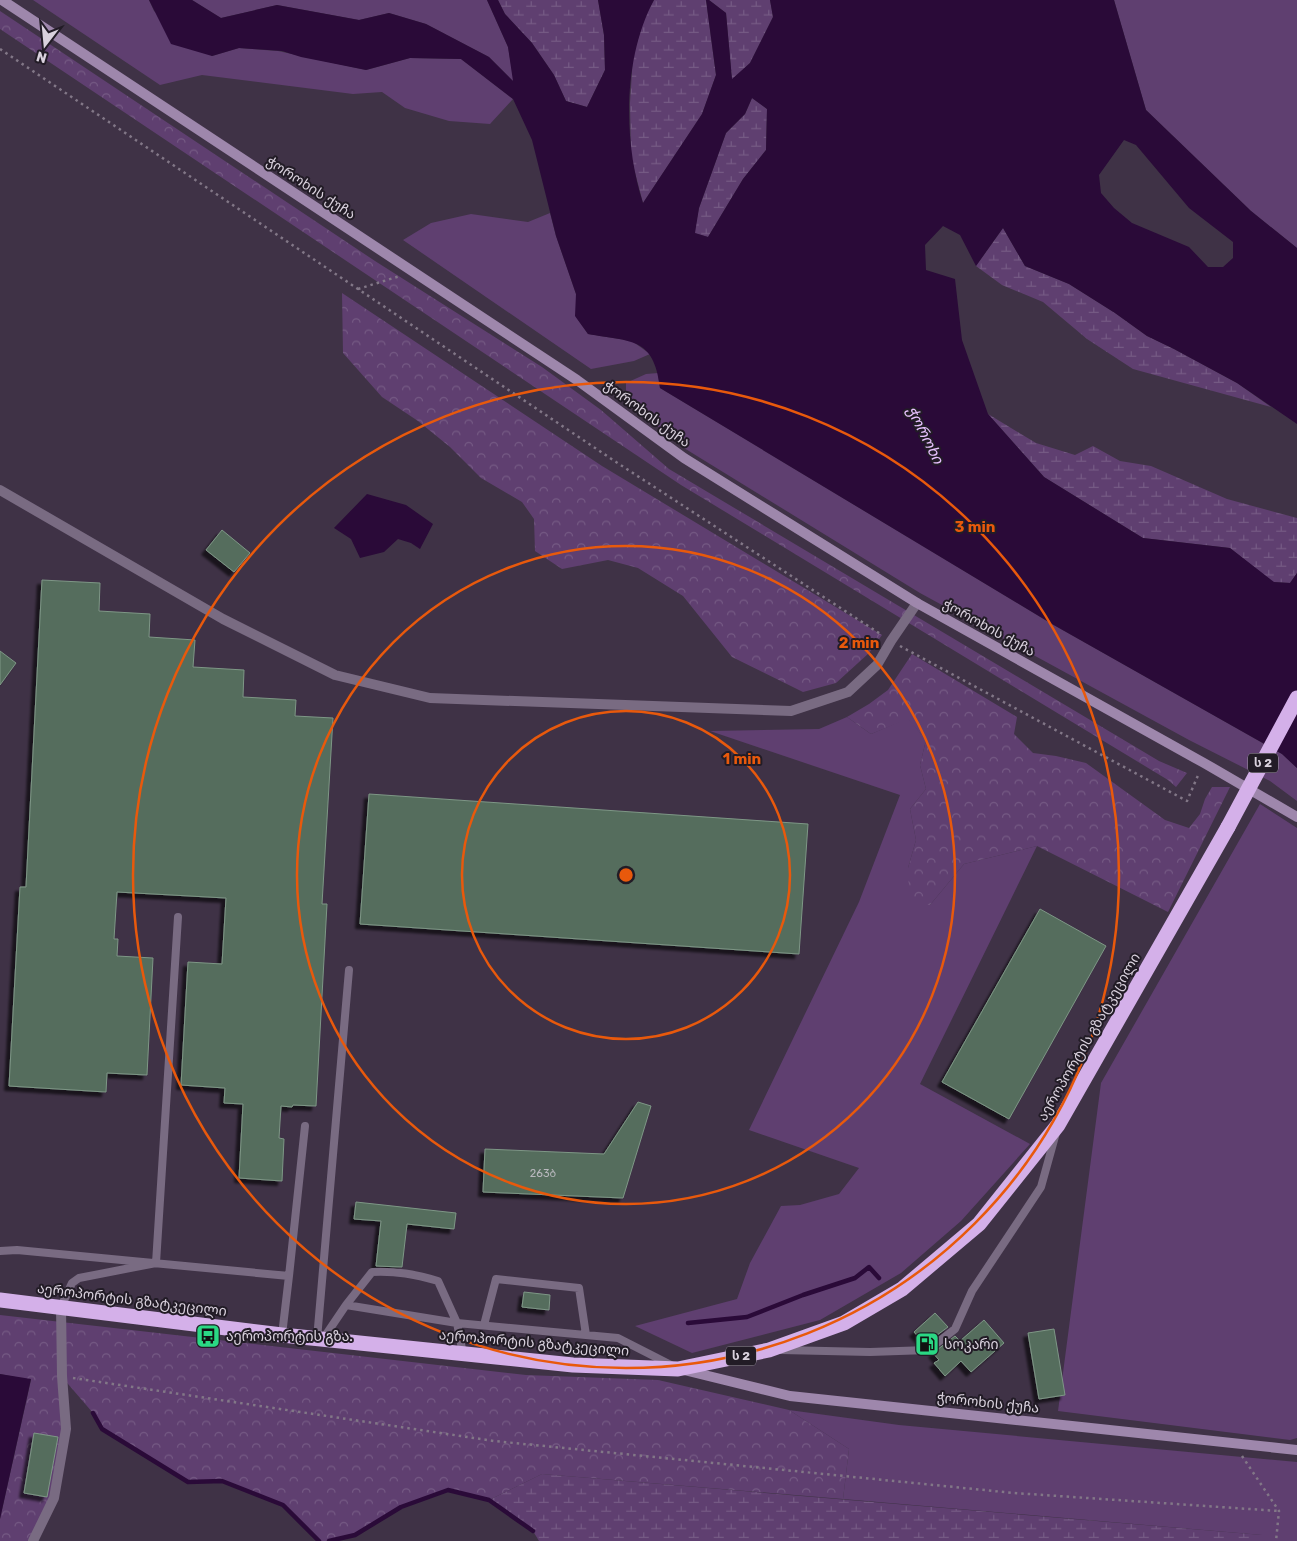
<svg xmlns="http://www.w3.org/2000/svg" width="1297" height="1541" viewBox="0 0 1297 1541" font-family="Rubik,'Noto Sans Georgian',sans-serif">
<defs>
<pattern id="forest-crowns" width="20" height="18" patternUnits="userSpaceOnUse" patternTransform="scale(1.25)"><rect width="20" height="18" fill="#5f3f70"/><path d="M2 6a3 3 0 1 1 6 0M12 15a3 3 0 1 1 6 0" fill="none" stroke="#755a84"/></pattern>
<pattern id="wetland-marsh" width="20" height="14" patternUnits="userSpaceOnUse" patternTransform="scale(1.25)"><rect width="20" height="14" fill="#5f3f70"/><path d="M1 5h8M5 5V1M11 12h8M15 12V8" fill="none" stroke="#755a84"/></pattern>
<filter id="shadow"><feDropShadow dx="-4.5" dy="4.5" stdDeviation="1" flood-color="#0009"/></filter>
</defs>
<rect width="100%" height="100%" fill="#3f3246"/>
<path fill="#5f3f70" d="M33 0H149L154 11 212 56 239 48 278 51 366 70 410 58 461 59 513 99 490 124 449 121 405 108 382 92 353 94 202 75 160 85Z
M192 0H487L508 47 514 82 489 57 426 24 389 13 359 20 277 5 221 18Z
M1114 0H1297V248L1251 211 1146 110Z
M550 213 556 236 576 294V317L588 334 632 341 650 354 634 361 591 369 403 240 431 223 471 214 528 222Z
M658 373 660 388 1052 624 1282 754 1297 768V801L1270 781 1189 740 920 593 684 448 626 400V383L646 374Z
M847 717 871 734 908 718 926 740 920 765 926 789 910 809 916 840 908 868 930 905 964 864 1037 846 920 1084 1030 1144 961 1221 901 1273 820 1320 692 1353 635 1326 737 1299 750 1263 781 1206 800 1205 839 1194 859 1168 749 1130 859 902 900 795 710 731 819 729Z
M1260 804 1297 828V1438L1290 1440 1058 1411 1101 1083Z
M789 1410 899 1425 1297 1462V1541H1262V1535L843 1499 849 1449Z"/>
<path fill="url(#forest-crowns)" d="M0 11 375 261 542 367 601 410 669 469 1159 761 1187 773 1176 787 1168 780 681 485 0 29Z
M342 293 602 466 882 635 869 653 836 683 803 692 732 657 683 596 638 568 608 560 562 569 535 551 534 519 522 502 481 478 450 447 418 421 382 397 343 353Z
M912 654 1017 717 1014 734 1033 753 1056 756 1086 763 1165 820 1189 828 1200 814 1205 799 1212 787H1230L1168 912 1037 846 964 864 930 905 909 903 908 868 916 840 910 809 926 789 920 765 926 740 908 719 871 734 847 717 869 704 888 690Z
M0 1315 526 1375 658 1380 789 1410 849 1449 843 1499 542 1474 489 1500 448 1490 401 1507 355 1535 329 1541H319L283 1505 222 1481 188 1482 102 1429 93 1413 62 1377 66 1429 54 1498 33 1541H0V1519L31 1380 0 1374Z"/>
<path fill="url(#wetland-marsh)" d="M498 0H598L604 35 605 70 587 107 566 101 554 75 532 43 505 14Z
M654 0H706L716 75 702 114 643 203 631 157 630 103 633 56 645 16Z
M709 0H770L773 17 750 63 732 80 726 13Z
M752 98 767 109 766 150 743 179 708 237 694 233 699 208 726 133 745 114Z
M1003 228 1025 266 1069 284 1115 313 1147 336 1174 349 1237 383 1271 407 1133 369 1087 339 1043 302 1002 285 976 266Z
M988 414 1036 443 1075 455 1093 446 1120 461 1151 466 1227 499 1297 518V573L1290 583 1273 582 1230 548 1143 538 1044 477Z
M542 1474 1262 1535V1541H539L533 1531 489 1500Z"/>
<path fill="#2a0a38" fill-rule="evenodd" d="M149 0H192L221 18 277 5 359 20 389 13 426 24 489 57 513 81 508 47 487 0H498L505 14 532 43 554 75 566 101 587 107 605 70 604 35 598 0H654C623 57 623 142 643 203L702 114 716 75 706 0H709L726 13 732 79 750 63 773 17 770 0H1114L1146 110 1251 211 1297 248V424L1237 383 1174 349 1147 336 1115 313 1069 284 1025 266 1003 228 976 266 960 235 943 226 925 245 926 270 955 279 962 340 988 414 1044 477 1143 538 1230 548 1274 582 1290 583 1297 573V768L1282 754 1052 624 660 388C654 336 630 342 588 334L575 316 576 294 556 236 532 140 513 99 461 59 410 58 366 70 301 57 282 51 239 48 212 56 171 44ZM752 98 767 109 766 150 743 179 708 237 695 233 699 208 726 133 745 114ZM1124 140 1136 145 1189 208 1233 242V258L1223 267H1208L1189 247 1132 223 1114 208 1101 193 1099 175Z
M367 494 406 505 433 524 420 549 411 543 398 539 384 552 360 558 351 539 334 528Z
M0 1374 31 1379 0 1519Z"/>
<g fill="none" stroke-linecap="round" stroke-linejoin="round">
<path stroke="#2a0a38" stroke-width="4.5" d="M688 1323 747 1317 803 1295 855 1278 869 1267 879 1278
M93 1413 102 1429 188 1482 222 1481 283 1505 319 1541
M329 1541 355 1535 401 1507 448 1490 489 1500 533 1531"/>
</g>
<path fill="#556d5d" stroke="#7e9786" filter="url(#shadow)" d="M222 530 250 553 234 572 206 550Z
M42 580 100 583 99 611 150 614 149 637 195 640 193 667 244 670 243 697 296 700 295 716 333 718 322 904H327L316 1106 293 1105 292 1107 281 1106 279 1138 284 1139 282 1181 239 1178 243 1104 224 1103 225 1088 181 1085 188 962 222 964 226 898 117 892 114 939H118L117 956 153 958 147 1075 107 1073 106 1092 9 1086 20 887H26Z
M0 651 16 663 0 685Z
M369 794 808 824 799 954 360 924Z
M1040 909 1106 946 1009 1119 942 1082Z
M638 1102 651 1106 623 1198 483 1192 485 1149 604 1154Z
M356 1202 456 1213 454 1229 407 1224 402 1267 376 1266 381 1221 354 1219Z
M524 1292 550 1295 549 1310 522 1307Z
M935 1313 948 1327 925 1344 914 1332Z
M984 1320 1004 1343 971 1372 961 1361 945 1376 934 1363 939 1360 933 1353 955 1336 960 1341Z
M1054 1329 1065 1395 1039 1399 1028 1333Z
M34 1433 58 1437 47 1497 24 1493Z"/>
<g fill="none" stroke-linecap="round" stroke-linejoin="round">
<path stroke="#827787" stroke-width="2.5" stroke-dasharray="2.5 4" stroke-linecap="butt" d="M0 49 616 462 882 635
M358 289 400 276
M900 646 1187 801 1199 773
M73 1378 494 1441 1014 1493 1279 1511
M1242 1456 1279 1511 1276 1541"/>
<path stroke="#796b82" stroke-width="8" d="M0 1251 17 1250 289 1276 282 1335
M289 1276 305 1126
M346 1305 372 1272C397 1271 414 1274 438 1281L457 1323 463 1354
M61 1307 72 1283 79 1278 156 1263 178 917
M484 1325 496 1279 579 1288 586 1335
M317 1339 349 970
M323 1339 346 1305 457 1323 618 1338 671 1365
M781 1350 870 1352 928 1350 955 1329 972 1291 1041 1187 1056 1133"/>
<path stroke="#796b82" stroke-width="10" d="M0 490 223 619 335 675 430 698 791 711 848 692 877 665 891 641 917 603
M33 1541 54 1498 66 1429 62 1376 61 1307"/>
<path stroke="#9e87ac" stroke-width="10" d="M2 0 577 380 684 458 917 603 1204 763 1297 817
M684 1370 790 1396 1297 1450"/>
<path stroke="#d4b0e9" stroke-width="15" d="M0 1300 282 1335 573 1365 678 1369 769 1350 844 1323 902 1289 979 1224 1058 1125 1228 827"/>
<path stroke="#d4b0e9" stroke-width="15" d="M1228 827 1297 698"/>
</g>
<g fill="none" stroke="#e8590c" stroke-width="2.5">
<circle cx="626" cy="875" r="164"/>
<circle cx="626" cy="875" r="329"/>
<circle cx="626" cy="875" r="493"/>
</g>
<defs>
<g id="bus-square" transform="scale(1.25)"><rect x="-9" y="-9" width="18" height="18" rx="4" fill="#2ad884" stroke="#221c26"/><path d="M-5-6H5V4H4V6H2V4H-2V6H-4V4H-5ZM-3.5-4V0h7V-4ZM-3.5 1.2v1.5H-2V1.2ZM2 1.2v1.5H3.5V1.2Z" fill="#111"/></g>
<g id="fuel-square" transform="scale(1.25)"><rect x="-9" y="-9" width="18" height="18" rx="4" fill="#2ad884" stroke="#221c26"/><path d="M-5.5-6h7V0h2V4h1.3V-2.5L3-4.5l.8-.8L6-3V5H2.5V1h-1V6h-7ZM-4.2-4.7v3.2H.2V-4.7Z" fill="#111"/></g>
</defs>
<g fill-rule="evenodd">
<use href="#bus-square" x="208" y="1336"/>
<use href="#fuel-square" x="927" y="1344"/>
</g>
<g text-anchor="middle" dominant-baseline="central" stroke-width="4" stroke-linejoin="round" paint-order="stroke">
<g font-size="11" fill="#b8b8bd">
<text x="543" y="1173">263ბ</text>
</g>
<g fill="#221c26" stroke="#a29ba6" stroke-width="1">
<rect x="1248" y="753.5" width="30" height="19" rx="4"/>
<rect x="726" y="1346.5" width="30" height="19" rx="4"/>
</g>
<g font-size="12" font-weight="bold" fill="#d9d1dd">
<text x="1263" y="763">ს 2</text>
<text x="741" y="1356">ს 2</text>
</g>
<g font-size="14" fill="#d9d1dd" stroke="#221c26">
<text transform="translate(311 188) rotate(33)">ჭოროხის ქუჩა</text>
<text transform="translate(647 414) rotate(36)">ჭოროხის ქუჩა</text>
<text transform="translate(989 628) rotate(29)">ჭოროხის ქუჩა</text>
<text transform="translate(1089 1037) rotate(-60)">აეროპორტის გზატკეცილი</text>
<text transform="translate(132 1300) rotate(7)">აეროპორტის გზატკეცილი</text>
<text transform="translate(534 1343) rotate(5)">აეროპორტის გზატკეცილი</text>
<text transform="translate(988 1403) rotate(6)">ჭოროხის ქუჩა</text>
</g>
<g font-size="14" fill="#d9d1dd" stroke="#221c26" text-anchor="start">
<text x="226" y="1336">აეროპორტის გზა.</text>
<text x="944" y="1344">სოკარი</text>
</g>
<g font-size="15" font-style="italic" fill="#e8c1ff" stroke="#221c26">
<text transform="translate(925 435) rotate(63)">ჭოროხი</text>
</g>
</g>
<circle cx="626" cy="875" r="8" fill="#e8590c" stroke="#221c26" stroke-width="2.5"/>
<g font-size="15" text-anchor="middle" font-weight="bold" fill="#e8590c" stroke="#221c26" stroke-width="4" stroke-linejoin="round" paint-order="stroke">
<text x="975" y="532">3 min</text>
<text x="859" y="648">2 min</text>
<text x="742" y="764">1 min</text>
</g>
<g transform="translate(45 45) rotate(196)" stroke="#221c26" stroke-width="4" paint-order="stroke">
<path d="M0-4L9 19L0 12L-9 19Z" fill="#d9d1dd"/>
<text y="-8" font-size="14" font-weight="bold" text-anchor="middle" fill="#d9d1dd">N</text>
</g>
</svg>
